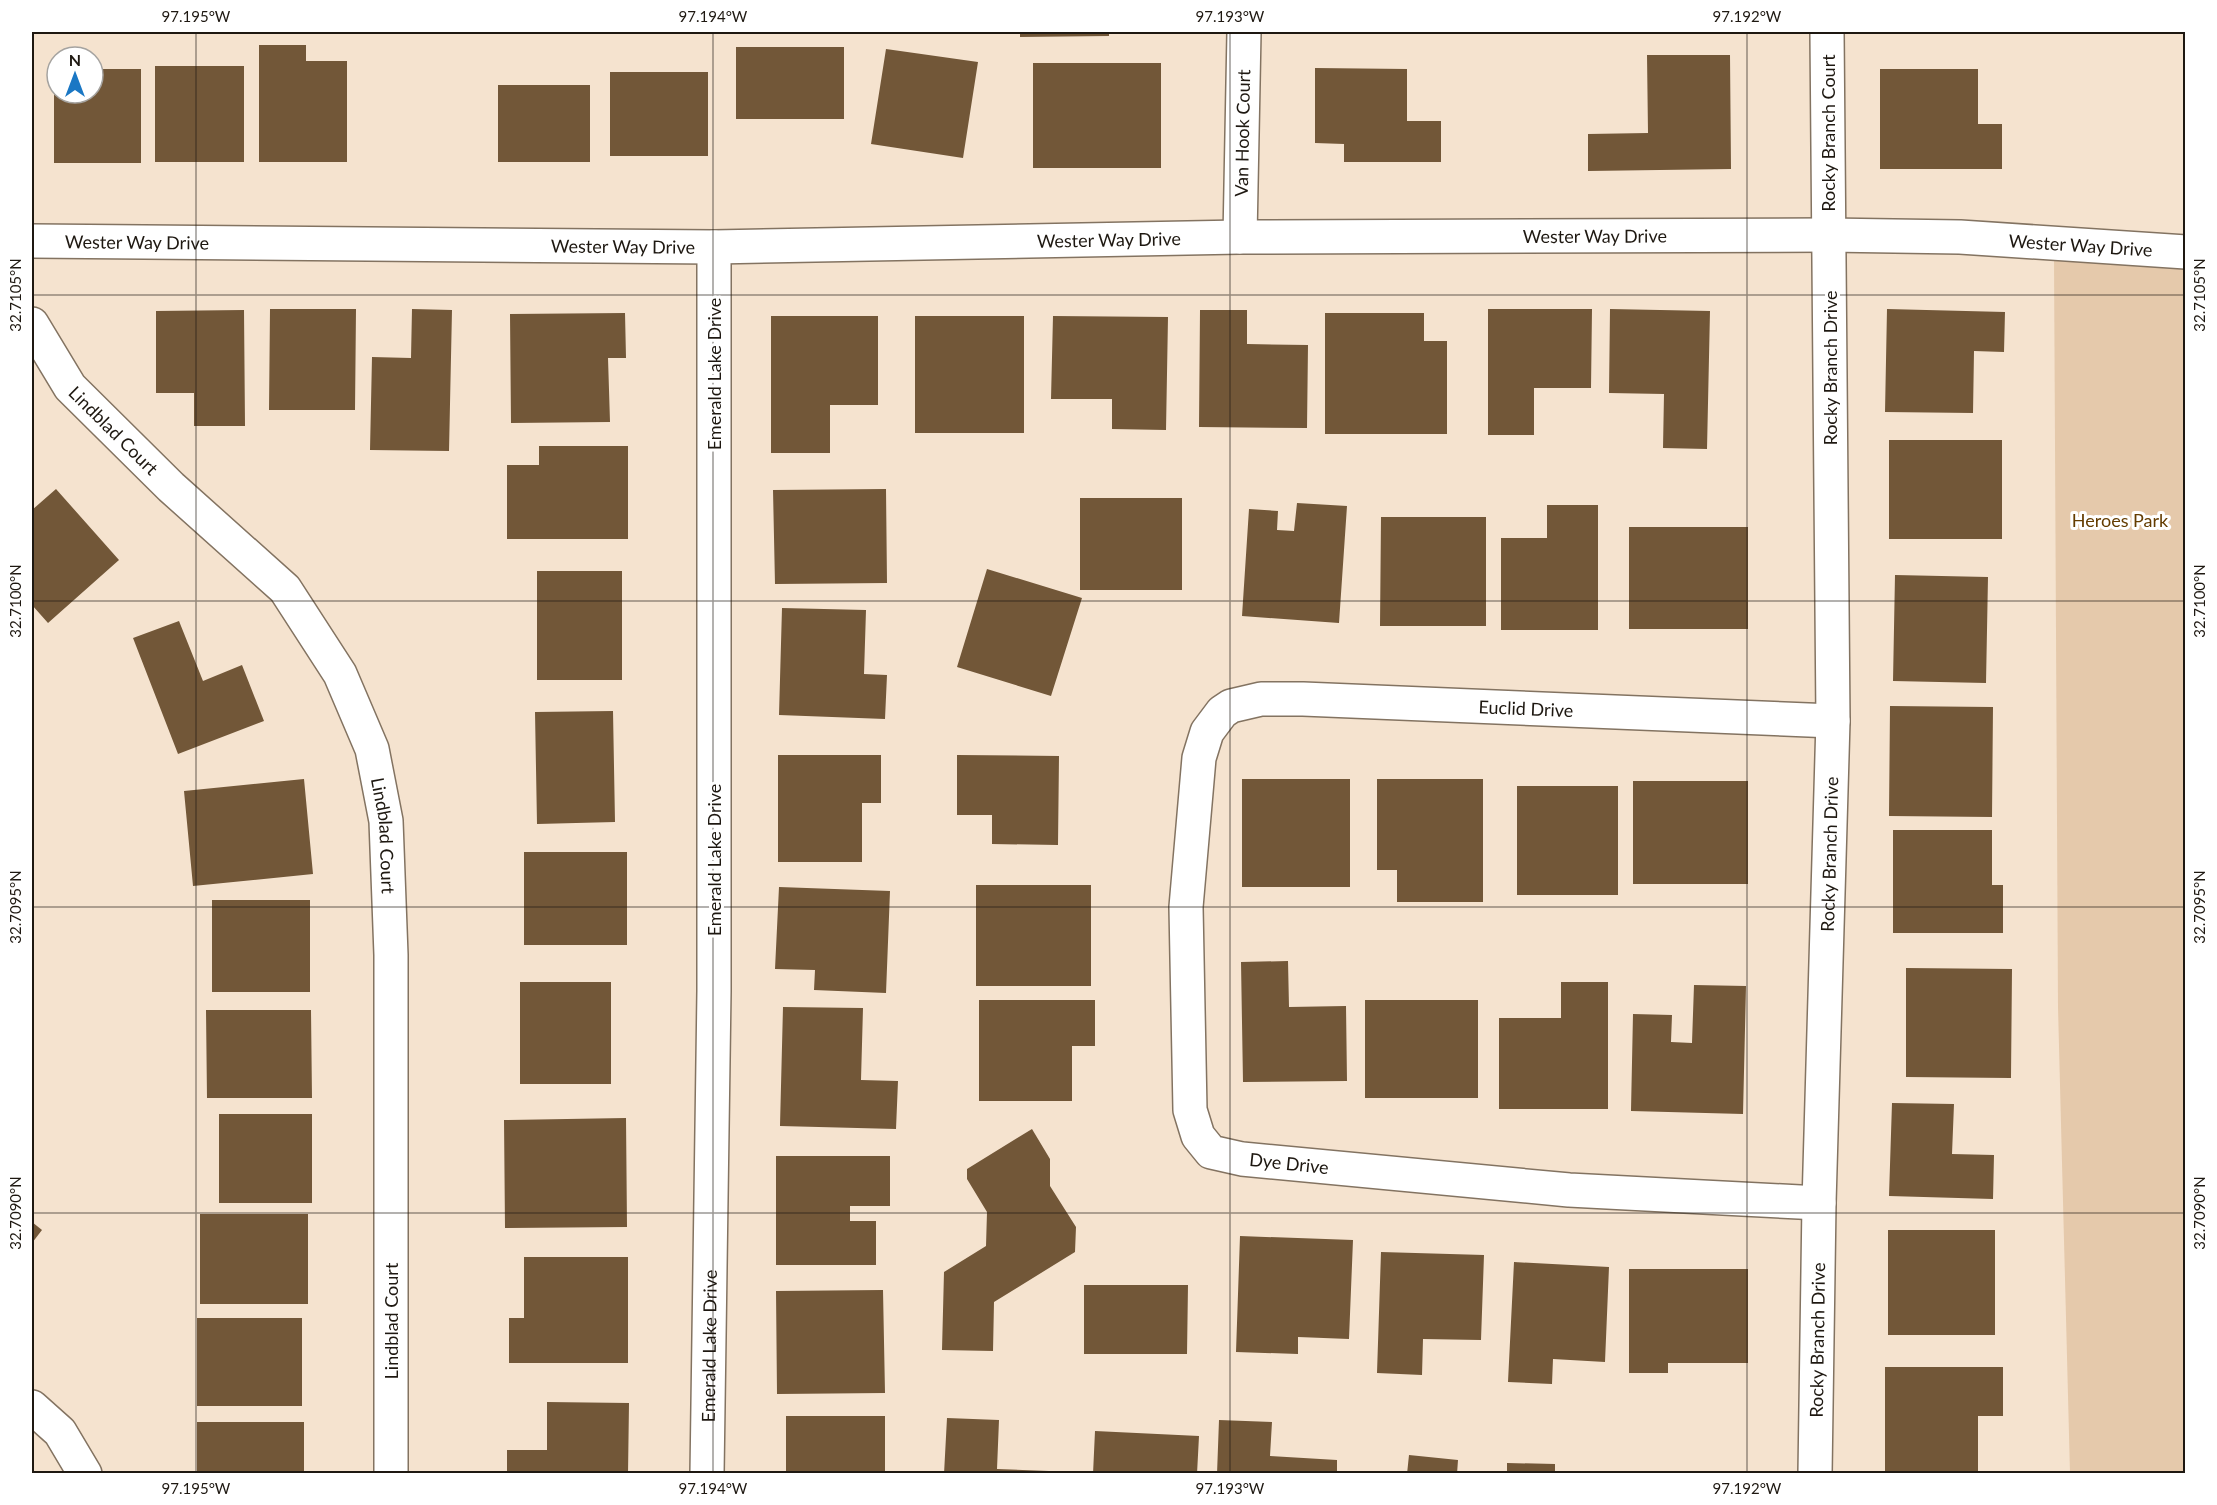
<svg xmlns="http://www.w3.org/2000/svg" width="2217" height="1505" viewBox="0 0 2217 1505" font-family="Lato,sans-serif">
<rect width="100%" height="100%" fill="#f5e3cf"/>
<path fill="#e5c9ab" d="M2054 258 2185 265V1473H2070L2058 1007Z"/>
<path fill="#725738" d="M1020 32H1109V36L1020 37Z
M1331 32H1424V34H1331Z
M259 45H306V61H347V162H259Z
M736 47H844V119H736Z
M886 49 978 62 963 158 871 144Z
M1647 55H1730L1731 169 1588 171V134L1648 133Z
M1033 63H1161V168H1033Z
M155 66H244V162H155Z
M1315 68 1407 69V121H1441V162H1344V144L1315 143Z
M54 69H57V93H93V69H141V163H54Z
M1880 69H1978V124H2002V169H1880Z
M610 72H708V156H610Z
M498 85H590V162H498Z
M270 309H356L355 410H269Z
M412 309 452 310 449 451 370 450 372 357 411 358Z
M1488 309H1592L1591 388H1534V435H1488Z
M1610 309 1710 311 1707 449 1663 448 1664 394 1609 393Z
M1887 309 2005 312 2004 352 1974 351 1973 413 1885 412Z
M244 310 245 426H194V393H156V311Z
M1200 310H1247V344L1308 345 1307 428 1199 427Z
M625 313 626 358H608L610 422 511 423 510 314Z
M1325 313H1424V341H1447V434H1325Z
M771 316H878V405H830V453H771Z
M915 316H1024V433H915Z
M1053 316 1168 317 1166 430 1112 429V399H1051Z
M1889 440H2002V539H1889Z
M539 446H628V539H507V465H539Z
M56 489 119 560 48 623 32 605V510Z
M886 489 887 583 775 584 773 490Z
M1080 498H1182V590H1080Z
M1297 503 1347 506 1339 623 1242 616 1249 509 1278 511 1277 530 1294 531Z
M1547 505H1598V630H1501V538H1547Z
M1381 517H1486V626H1380Z
M1629 527H1748V629H1629Z
M987 569 1082 598 1051 696 957 667Z
M537 571H622V680H537Z
M1895 575 1988 577 1986 683 1893 681Z
M782 608 866 610 864 674 887 675 885 719 779 715Z
M179 621 203 681 242 665 264 721 178 754 133 638Z
M1890 706 1993 707 1992 817 1889 816Z
M613 711 615 822 537 824 535 712Z
M778 755H881V803H862V862H778Z
M957 755 1059 756 1058 845 992 844V815H957Z
M304 779 313 874 193 886 184 791Z
M1242 779H1350V887H1242Z
M1377 779H1483V902H1397V870H1377Z
M1633 781H1748V884H1633Z
M1517 786H1618V895H1517Z
M1893 830H1992V885H2003V933H1893Z
M524 852H627V945H524Z
M976 885H1091V986H976Z
M779 887 890 891 886 993 814 990 815 970 775 969Z
M212 900H310V992H212Z
M1288 961 1289 1007 1346 1006 1347 1081 1243 1082 1241 962Z
M1906 968 2012 969 2011 1078 1906 1077Z
M520 982H611V1084H520Z
M1561 982H1608V1109H1499V1018H1561Z
M1694 985 1746 986 1743 1114 1631 1111 1633 1014 1672 1015 1671 1042 1692 1043Z
M979 1000H1095V1046H1072V1101H979Z
M1365 1000H1478V1098H1365Z
M783 1007 863 1008 861 1080 898 1081 896 1129 780 1126Z
M206 1010H311L312 1098H207Z
M1892 1103 1954 1104 1952 1154 1994 1155 1993 1199 1889 1196Z
M219 1114H312V1203H219Z
M626 1118 627 1227 505 1228 504 1120Z
M1032 1129 1050 1159V1186L1076 1227 1075 1252 994 1302 993 1351 942 1350 944 1272 986 1246 987 1212 967 1179V1169Z
M776 1156H890V1206H850V1221H876V1265H776Z
M200 1214H308V1304H200Z
M32 1222 42 1230 32 1243Z
M1888 1230H1995V1335H1888Z
M1240 1236 1353 1240 1349 1339 1298 1337V1354L1236 1352Z
M1381 1252 1484 1255 1481 1340 1423 1339 1422 1375 1377 1373Z
M524 1257H628V1363H509V1318H524Z
M1514 1262 1609 1267 1605 1362 1553 1359 1552 1384 1508 1382Z
M1629 1269H1748V1363H1668V1373H1629Z
M1084 1285H1188L1187 1354H1084Z
M883 1290 885 1393 777 1394 776 1291Z
M197 1318H302V1406H197Z
M1885 1367H2003V1416H1978V1472H1885Z
M547 1402 629 1403 628 1474H507V1450H547Z
M786 1416H885V1474H786Z
M947 1418 999 1420 997 1469 1049 1471V1474H944Z
M1219 1420 1272 1422 1270 1456 1337 1460V1474H1217Z
M197 1422H304V1474H197Z
M1095 1431 1199 1436 1197 1474H1093Z
M1409 1455 1458 1460 1457 1474H1407Z
M1507 1463 1555 1464V1474H1507Z"/>
<g fill="none" stroke-linecap="round" stroke-linejoin="round">
<g stroke="#837361" stroke-width="36">
<g id="minor">
<path id="s1" d="M1240 237 1244 32"/>
<path id="s2" d="M32 241 714 247 1240 237 1828 235 1960 237 2186 252"/>
<path id="s3" d="M32 324 70 387 171 487 285 589 340 674 372 749 386 821 391 955V1474"/>
<path id="s4" d="M1819 1203 1569 1190 1242 1159 1211 1152 1198 1136 1190 1110 1186 907 1199 758 1207 732 1222 712 1231 706 1261 699H1303L1833 721"/>
<path d="M32 1407 60 1432 85 1474"/>
<path id="s5" d="M707 1474 714 991V247"/>
<path id="s6" d="M1815 1474 1819 1203 1833 721 1827 32"/>
</g>
</g>
<use href="#minor" stroke="#fff" stroke-width="33"/>
</g>
<path fill="none" stroke="#1e1811" stroke-width="1.5" stroke-opacity="0.45" d="M196 32V1474M713 32V1474M1230 32V1474M1747 32V1474M32 295H2186M32 601H2186M32 907H2186M32 1213H2186"/>
<g text-anchor="middle" dominant-baseline="central" stroke-width="6" stroke-linejoin="round" paint-order="stroke">
<g font-size="18" fill="#1e1811" stroke="#fff">
<text transform="translate(1828 133) rotate(-90)">Rocky Branch Court</text>
<text stroke="none"><textPath href="#s1" startOffset="104">Van Hook Court</textPath></text>
<text stroke="none"><textPath href="#s2" startOffset="1563">Wester Way Drive</textPath></text>
<text stroke="none"><textPath href="#s2" startOffset="1077">Wester Way Drive</textPath></text>
<text stroke="none"><textPath href="#s2" startOffset="105">Wester Way Drive</textPath></text>
<text stroke="none"><textPath href="#s2" startOffset="2049">Wester Way Drive</textPath></text>
<text stroke="none"><textPath href="#s2" startOffset="591">Wester Way Drive</textPath></text>
<text transform="translate(1830 368) rotate(-90)">Rocky Branch Drive</text>
<text transform="translate(714 374) rotate(-90)">Emerald Lake Drive</text>
<text stroke="none"><textPath href="#s3" startOffset="135">Lindblad Court</textPath></text>
<text stroke="none"><textPath href="#s4" startOffset="1370">Euclid Drive</textPath></text>
<text stroke="none"><textPath href="#s3" startOffset="639">Lindblad Court</textPath></text>
<text stroke="none"><textPath href="#s6" startOffset="620">Rocky Branch Drive</textPath></text>
<text transform="translate(714 860) rotate(-90)">Emerald Lake Drive</text>
<text transform="translate(1289 1163) rotate(6)">Dye Drive</text>
<text transform="translate(391 1321) rotate(-90)">Lindblad Court</text>
<text stroke="none"><textPath href="#s6" startOffset="134">Rocky Branch Drive</textPath></text>
<text stroke="none"><textPath href="#s5" startOffset="128">Emerald Lake Drive</textPath></text>
</g>
<g font-size="18" fill="#643c00" stroke="#fff">
<text x="2120" y="520">Heroes Park</text>
</g>
</g>
<rect width="2217" height="1505" fill="none" stroke="#ffffff" stroke-width="66"/>
<g transform="translate(75 75)"><circle r="28" fill="#ffffff" stroke="#a5a3a0" stroke-width="1.5"/>
<path d="M0-4.5L10 22L0 15L-10 22Z" fill="#1a77c4"/>
<text y="-9" font-size="16" font-weight="bold" text-anchor="middle" fill="#1e1811">N</text>
</g>
<rect x="33" y="33" width="2151" height="1439" fill="none" stroke="#1e1811" stroke-width="2"/>
<g font-size="15" text-anchor="middle" fill="#1e1811">
<text x="196" y="22">97.195°W</text>
<text x="713" y="22">97.194°W</text>
<text x="1230" y="22">97.193°W</text>
<text x="1747" y="22">97.192°W</text>
<text transform="translate(16 295) rotate(-90)" y="5">32.7105°N</text>
<text transform="translate(2200 295) rotate(-90)" y="5">32.7105°N</text>
<text transform="translate(16 601) rotate(-90)" y="5">32.7100°N</text>
<text transform="translate(2200 601) rotate(-90)" y="5">32.7100°N</text>
<text transform="translate(16 907) rotate(-90)" y="5">32.7095°N</text>
<text transform="translate(2200 907) rotate(-90)" y="5">32.7095°N</text>
<text transform="translate(16 1213) rotate(-90)" y="5">32.7090°N</text>
<text transform="translate(2200 1213) rotate(-90)" y="5">32.7090°N</text>
<text x="196" y="1494">97.195°W</text>
<text x="713" y="1494">97.194°W</text>
<text x="1230" y="1494">97.193°W</text>
<text x="1747" y="1494">97.192°W</text>
</g>
</svg>
